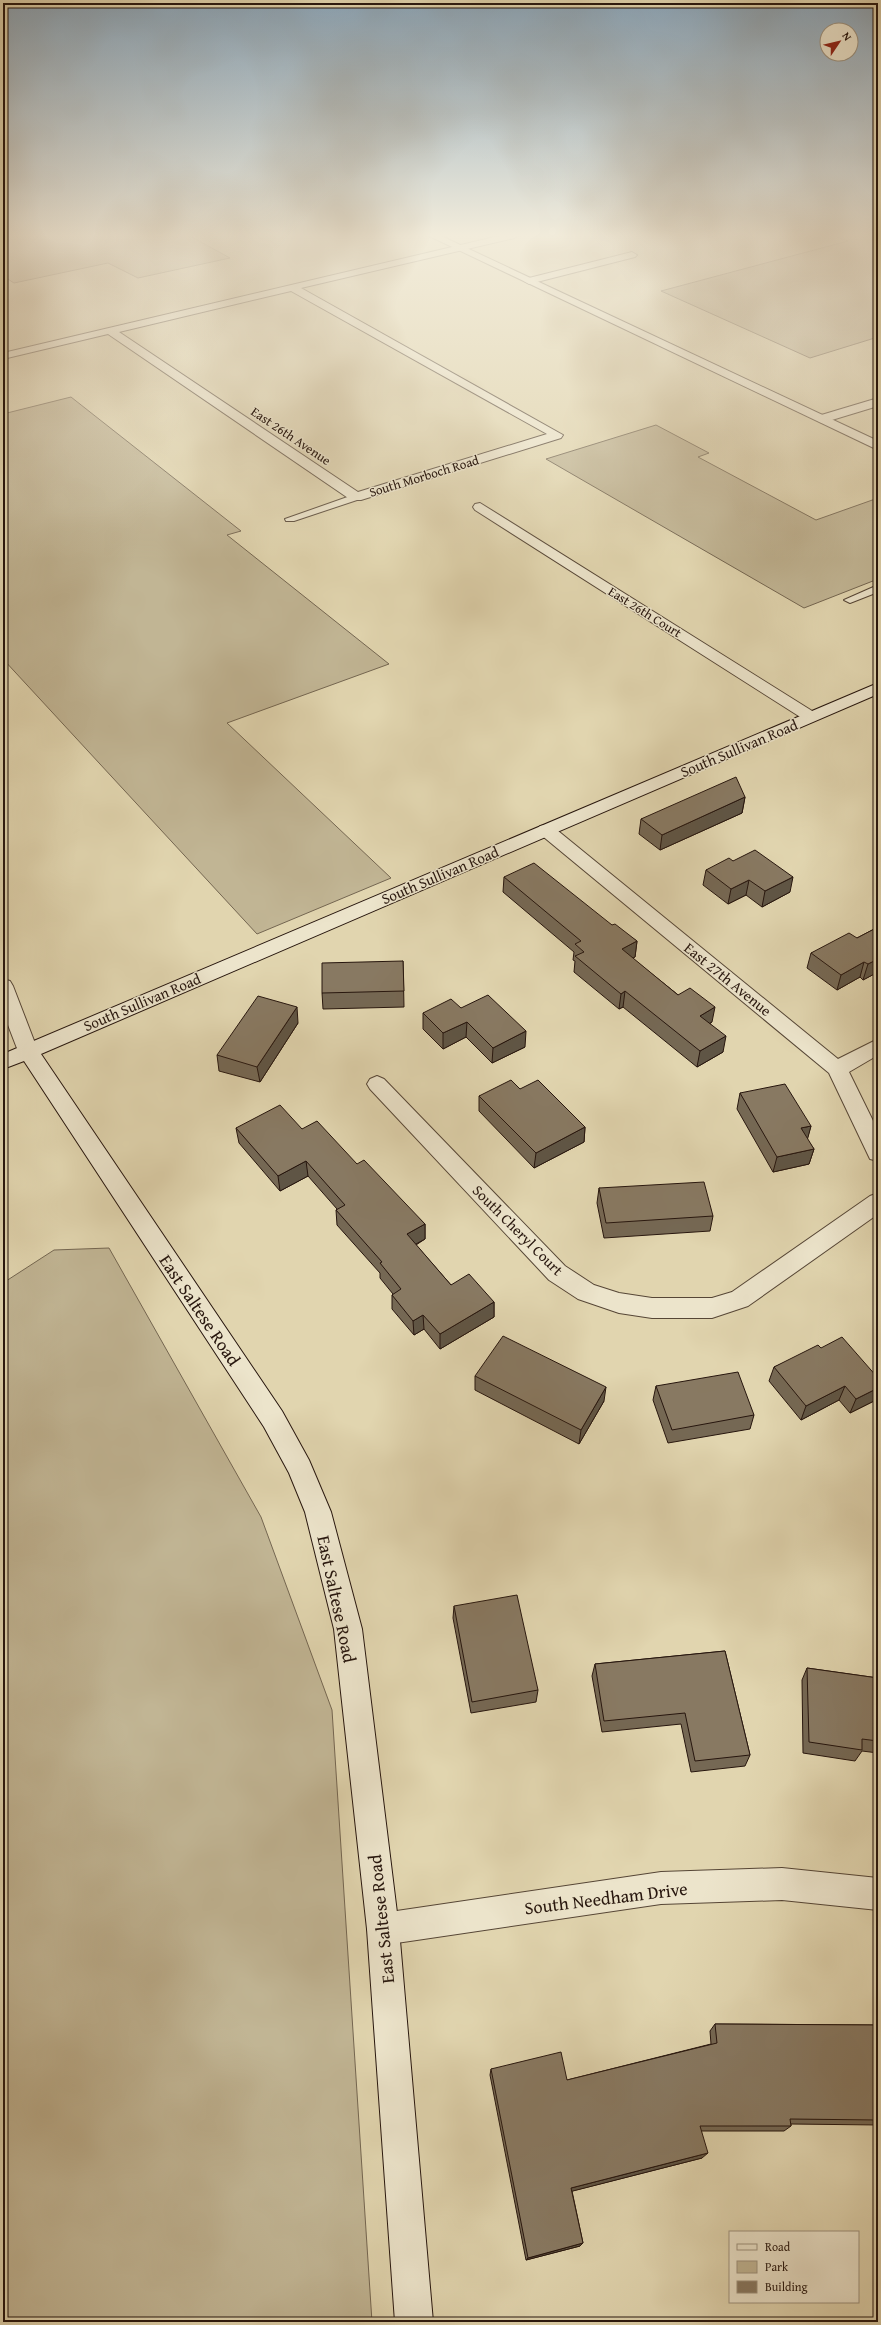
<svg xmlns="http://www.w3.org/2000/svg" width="881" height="2325" viewBox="0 0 881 2325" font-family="'Gentium Book Plus',serif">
<rect width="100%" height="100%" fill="#e1d5af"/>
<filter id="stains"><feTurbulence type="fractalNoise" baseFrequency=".005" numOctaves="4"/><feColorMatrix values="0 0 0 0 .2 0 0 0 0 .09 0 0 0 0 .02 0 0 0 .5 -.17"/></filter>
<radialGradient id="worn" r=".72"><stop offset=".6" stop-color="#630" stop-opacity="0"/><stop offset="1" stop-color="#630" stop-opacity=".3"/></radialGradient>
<path fill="#c1b594" stroke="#746651" d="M3 235H188L230 258 138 278 108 263 14 283 3 276Z
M831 235H878V337L810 358 661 291 848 241Z
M71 397 241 531 227 535 389 664 227 723 391 878 257 934 3 659V414Z
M656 425 709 453 698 457 816 520 878 498V579L804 608 546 459Z
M109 1248 261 1517 332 1710 372 2322H3V1283L54 1250Z"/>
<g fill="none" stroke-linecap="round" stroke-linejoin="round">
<g stroke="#564636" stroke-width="2">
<path id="service" d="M356 494 360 495V499L294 521H286L285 519Z
M878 585V592L850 603 844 600Z"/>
</g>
<g stroke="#564636" stroke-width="2">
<path id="minor" d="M503 235H519L514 238 301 288 563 435 561 438 361 500H351L108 334 3 359V353ZM291 291 547 434 358 492 119 332Z
M632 252 637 255 635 257 529 284 524 281 525 279Z
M878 398V406L822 423 816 419 818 416Z
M480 503 817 714 819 717 817 720H805L475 510 473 507 475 504Z
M546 825 552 826 838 1059 878 1039V1055L849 1072 878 1131V1161L870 1159 829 1073 540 834 537 830 540 826Z
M3 979 10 981 13 986 38 1051 35 1056 28 1058 21 1056 18 1051 3 1012Z
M377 1076 384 1079 565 1266 594 1285 619 1293 652 1298H712L732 1292 870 1196 878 1193V1214L748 1306 712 1318H652L619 1313 578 1299 549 1280 370 1089 367 1084 370 1079Z
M782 1868 878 1878V1910L782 1900 661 1904 383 1945 372 1940 367 1929 372 1918 383 1913 661 1872Z"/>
</g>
<g stroke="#564636" stroke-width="2">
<path id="tertiary" d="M427 235H439L878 441V450Z"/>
</g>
<g stroke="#27160e" stroke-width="2">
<path id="secondary" d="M878 683V694L41 1054 282 1411 309 1460 331 1512 362 1629 399 1929 433 2322H395L367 1929 334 1629 305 1512 289 1473 264 1427 24 1061 3 1069V1054Z"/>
</g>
<use href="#service" fill="#ece4cb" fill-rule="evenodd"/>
<use href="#minor" fill="#ece4cb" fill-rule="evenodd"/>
<use href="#tertiary" fill="#ece4cb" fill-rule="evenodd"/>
<use href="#secondary" fill="#ece4cb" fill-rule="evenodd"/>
</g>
<path fill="#756854" stroke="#27160e" d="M745 797 742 813 660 850 639 834 641 819Z
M733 861 790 892 762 907 746 895 728 904 703 885 706 870Z
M504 877 612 925 637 941 635 957 632 958 712 1022 710 1023 723 1052 697 1067 623 1007 619 1009 574 972 575 961 573 960 574 952 503 892Z
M878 927V972L863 980 860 977 837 990 807 968 811 953 857 938Z
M403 961 404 1007 323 1009 322 993Z
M461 1008 525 1047 492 1063 466 1037 443 1049 423 1029V1013Z
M298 1023 260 1082 219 1071 217 1055Z
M520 1089 585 1127 584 1142 534 1168 479 1111V1096Z
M740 1093 811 1126 807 1139 814 1149 809 1164 773 1172 737 1109Z
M236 1128 302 1129 357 1164 425 1224V1239L416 1245 451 1285 494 1302V1317L440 1349 424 1329 414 1335 392 1309V1295L393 1294 380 1278V1273L337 1225 336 1210 337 1209 308 1176 280 1191 239 1143Z
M599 1188 713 1216 710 1231 604 1238 597 1203Z
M821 1348 878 1399 850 1413 839 1400 801 1420 769 1381 774 1367Z
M475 1376 604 1401 579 1444 475 1390Z
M656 1386 754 1415 750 1429 668 1443 653 1400Z
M454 1606 538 1690 536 1702 471 1713 453 1618Z
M725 1651 750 1755 745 1766 691 1772 681 1724 602 1732 592 1676 595 1664Z
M807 1668 878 1678V1753L862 1751 855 1761 803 1753 802 1680Z
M715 2024 878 2025V2125L791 2124V2126L784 2131H701L702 2158 572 2191 583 2243 580 2246 526 2260 490 2075 491 2069 567 2080 711 2044 710 2031Z"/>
<path fill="#5f5545" stroke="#27160e" d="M745 797 742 813 660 850 662 835Z
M793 877 790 892 762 907 765 891Z
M749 880 746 895 728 904 731 889Z
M637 941 635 957 620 965 622 949Z
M878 959V972L863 980 868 964Z
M864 962 860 977 837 990 841 975Z
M625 991 623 1007 619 1009 621 994Z
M297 1007 298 1023 260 1082 257 1067Z
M715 1007 712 1022 697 1031 700 1016Z
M467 1022 466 1037 443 1049V1033Z
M526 1031 525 1047 492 1063 493 1048Z
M726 1036 723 1052 697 1067 700 1051Z
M811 1126 807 1141 801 1128Z
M585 1127 584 1142 534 1168 536 1153Z
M814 1149 809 1164 773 1172 777 1157Z
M306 1161 308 1176 280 1191 278 1176Z
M425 1224V1239L407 1249V1234Z
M494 1302V1317L440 1349V1334Z
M423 1315 424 1329 414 1335 413 1321Z
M845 1386 839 1400 801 1420 806 1406Z
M606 1387 604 1401 579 1444 581 1430Z
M878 1388V1399L850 1413 856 1399Z
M708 2153 702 2158 569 2192 571 2188Z
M583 2243 580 2246 526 2260 528 2258Z"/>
<path fill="#887962" stroke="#27160e" d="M736 777 745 797 662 835 641 819Z
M755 850 793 877 765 891 749 880 731 889 706 870 729 858 733 861Z
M534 863 612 925 615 924 637 941 622 949 678 995 690 988 715 1007 700 1016 726 1036 700 1051 625 991 621 994 575 956 584 952 575 944 581 941 504 877Z
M878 927V959L868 964 864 962 841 975 811 953 849 933 857 938Z
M403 961 404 991 322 993V963Z
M488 995 526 1031 493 1048 467 1022 443 1033 423 1013 451 999 461 1008Z
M258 996 297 1007 257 1067 217 1055Z
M511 1080 520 1089 538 1080 585 1127 536 1153 479 1096Z
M785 1084 811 1126 801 1128 814 1149 777 1157 740 1093Z
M280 1105 302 1129 317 1121 357 1164 364 1160 425 1224 407 1234 451 1285 469 1274 494 1302 440 1334 423 1315 413 1321 392 1295 401 1289 380 1263 382 1262 336 1210 345 1205 306 1161 278 1176 236 1128Z
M704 1182 713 1216 606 1223 599 1188Z
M503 1336 606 1387 581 1430 475 1376Z
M842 1337 878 1378V1388L856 1399 845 1386 806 1406 774 1367 818 1345 821 1348Z
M738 1372 754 1415 672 1430 656 1386Z
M517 1595 538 1690 472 1702 454 1606Z
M725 1651 750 1755 695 1761 685 1713 604 1721 595 1664Z
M807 1668 878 1678V1741L862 1739V1750L809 1742Z
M715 2024 878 2025V2120L790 2119 791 2126H700L708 2153 571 2188 583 2243 528 2258 491 2069 561 2052 567 2080 717 2043Z"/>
<linearGradient id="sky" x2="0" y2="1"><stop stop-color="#8ca7bb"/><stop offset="0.42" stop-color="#f2ecdb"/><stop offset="1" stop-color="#f2ecdb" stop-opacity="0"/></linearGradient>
<rect width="881" height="560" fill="url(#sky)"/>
<g text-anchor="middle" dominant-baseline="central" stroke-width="3" stroke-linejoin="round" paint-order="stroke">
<g font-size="13" fill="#27160e" stroke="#ece4cb">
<text transform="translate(291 436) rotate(34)">East 26th Avenue</text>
<text transform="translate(424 476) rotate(-17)">South Morboch Road</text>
<text transform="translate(645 612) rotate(32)">East 26th Court</text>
</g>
<g font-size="15" fill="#27160e" stroke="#ece4cb">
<text transform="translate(739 748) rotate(-23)">South Sullivan Road</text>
<text transform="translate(440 875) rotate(-23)">South Sullivan Road</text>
<text transform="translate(728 979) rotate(39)">East 27th Avenue</text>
<text transform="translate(142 1002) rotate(-23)">South Sullivan Road</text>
<text transform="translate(518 1230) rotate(45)">South Cheryl Court</text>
</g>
<g font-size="18" fill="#27160e" stroke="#ece4cb">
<text transform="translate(200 1310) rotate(56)">East Saltese Road</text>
<text transform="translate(337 1599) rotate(78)">East Saltese Road</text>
<text transform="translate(606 1898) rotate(-7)">South Needham Drive</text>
<text transform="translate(381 1919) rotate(-96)">East Saltese Road</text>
</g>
</g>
<rect width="881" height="2325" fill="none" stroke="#e1d5af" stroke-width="16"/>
<rect x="4" y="4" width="873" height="2317" fill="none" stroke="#27160e" stroke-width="2"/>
<rect x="8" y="8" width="865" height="2309" fill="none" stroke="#27160e"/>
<rect x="729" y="2231" width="130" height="72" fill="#ece4cb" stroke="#9d927f"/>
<rect x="737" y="2244" width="20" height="6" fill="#ece4cb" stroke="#9d927f"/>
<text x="765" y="2251" font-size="12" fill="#27160e">Road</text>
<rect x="737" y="2261" width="20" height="12" fill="#c1b594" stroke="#9d927f"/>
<text x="765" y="2271" font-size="12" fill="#27160e">Park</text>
<rect x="737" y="2281" width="20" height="12" fill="#887962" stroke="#9d927f"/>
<text x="765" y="2291" font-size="12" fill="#27160e">Building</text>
<g transform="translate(839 42) rotate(55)"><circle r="19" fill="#ece4cb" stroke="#9d927f"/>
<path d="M0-3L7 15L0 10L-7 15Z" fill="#8f2418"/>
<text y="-6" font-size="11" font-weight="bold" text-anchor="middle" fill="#27160e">N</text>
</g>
<rect width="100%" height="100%" filter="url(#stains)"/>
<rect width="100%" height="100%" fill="url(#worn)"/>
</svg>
